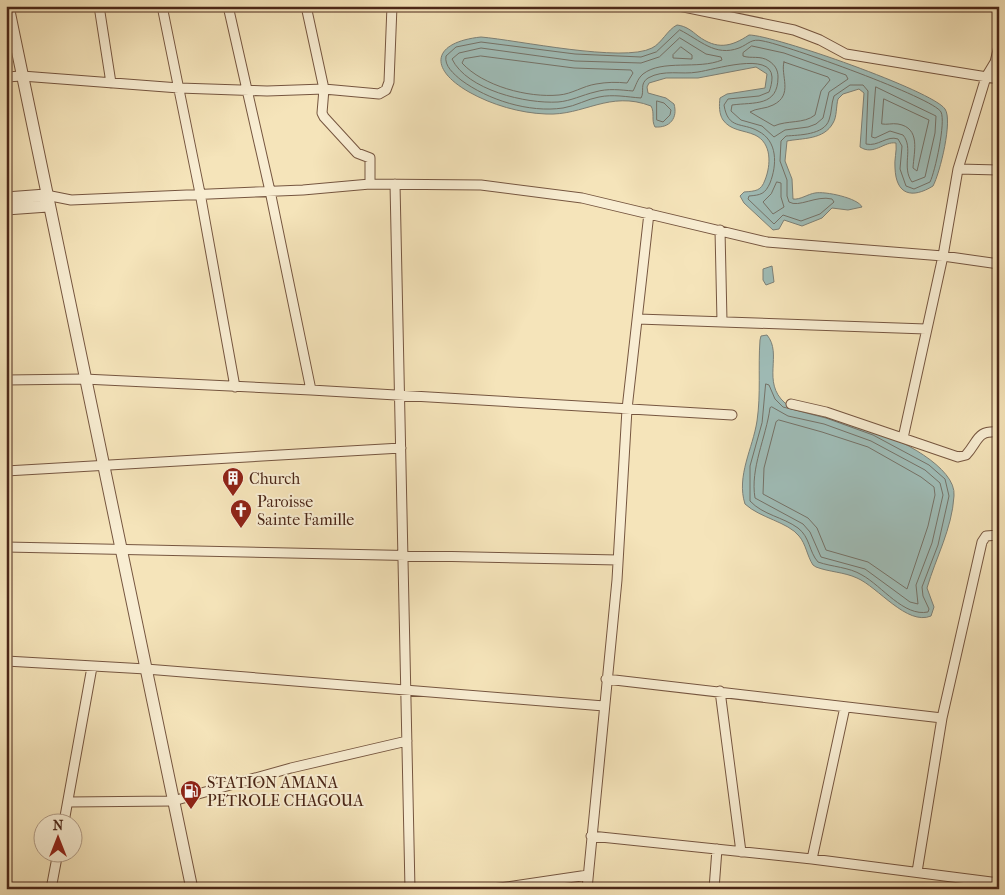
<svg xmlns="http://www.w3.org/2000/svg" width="1005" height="895" viewBox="0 0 1005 895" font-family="'IM FELL French Canon',serif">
<rect width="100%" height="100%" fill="#f5e4ba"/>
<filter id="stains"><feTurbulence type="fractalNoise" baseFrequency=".004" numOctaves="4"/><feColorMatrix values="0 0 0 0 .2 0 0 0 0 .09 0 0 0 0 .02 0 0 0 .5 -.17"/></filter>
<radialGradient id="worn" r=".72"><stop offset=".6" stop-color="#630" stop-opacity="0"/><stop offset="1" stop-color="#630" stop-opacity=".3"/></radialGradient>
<path fill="#9fbdb8" stroke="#7d8178" d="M677 25C686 26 692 31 698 36 717 50 731 47 749 35 774 35 933 91 945 109 953 120 940 173 933 186 912 199 896 195 895 168 894 160 897 151 896 143 884 141 874 156 860 147L864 93 859 89 843 94 838 99C836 106 837 117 833 123 824 140 802 138 787 141L785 161 792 179 793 199C800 200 808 194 815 193 825 191 858 198 862 207L848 210 832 208 822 218 802 226 784 220 779 229 773 230 744 203 740 196 744 192C756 191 761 191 765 180 771 165 772 143 755 135 744 130 731 131 723 120 719 114 719 105 720 98L727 94 765 88 767 74 756 67 698 78H666L649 83 647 87 648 93 666 98 674 104C678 118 670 128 655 127 651 120 655 113 651 106 609 90 584 116 546 114 520 113 492 105 469 92 427 68 433 42 481 37 517 40 623 63 652 48 662 43 667 30 677 25Z
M772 266 774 282 766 285 763 280V269Z
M767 335C783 354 761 382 785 403 813 416 845 420 873 430 897 438 957 467 954 496 952 529 936 557 927 588L934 607 931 616C907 626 878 587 857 578 844 572 829 572 816 567L813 565C807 556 806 544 799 536 788 522 760 518 745 504 736 476 753 448 757 421 761 394 758 367 760 340L761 336Z"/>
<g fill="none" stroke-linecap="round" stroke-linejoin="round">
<path stroke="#757268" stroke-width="1" d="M680 30C700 40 715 57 739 48 749 44 751 38 763 41 786 45 934 98 941 112 946 122 935 172 930 182L914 189 906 186 900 169 902 146 898 139C887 135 878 147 866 144L868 91 863 85H850L834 96C831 104 832 112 829 120 824 135 799 135 786 136L781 141 780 161 787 180V196L789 202C799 208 816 195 832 199L834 202 820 214 801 221 783 215 774 224 748 199 749 196C761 195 765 194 770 183 777 165 778 141 758 131 742 122 728 130 724 105L728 99 759 96 769 92C771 87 772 82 772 77 771 51 713 70 698 72 681 75 664 69 648 78 639 84 645 91 641 98 627 97 613 94 599 97 587 99 576 106 563 108 529 113 488 100 461 80 454 74 444 66 446 56L456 47 481 42 575 54 641 57 656 52Z
M680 38 706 54 721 57 722 60C698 70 662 59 643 74 637 79 636 86 633 91 621 90 608 88 595 92 582 95 571 101 558 102 526 104 467 90 452 59L459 53 481 48 575 61 641 63 659 57Z
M752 46 784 53 846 75 848 79 829 92 823 118 816 124 808 127 785 130 774 137 762 126 741 120 731 111 732 105C754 102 778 107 778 77 778 70 775 65 769 61 760 55 751 59 743 56V53Z
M681 47 692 55V59L673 58V55Z
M481 56 574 68 631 70 633 73 627 83C617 82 607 82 596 84 583 86 572 94 559 95 528 98 483 86 462 63L464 59Z
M784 62 828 77 830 80 821 91 815 115C804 124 787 120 774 126L750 112C756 108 766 109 773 105 794 95 780 75 784 62Z
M876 87 936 116 935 133 925 177 912 182C901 167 914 148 903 135L890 131 875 138 872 137Z
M884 99 929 120 917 171 913 168C914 151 921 128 898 124 892 123 887 125 882 124Z
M657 101 664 103 671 110 670 115 663 122 657 120Z
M777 182 781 183V197L784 207 773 214 763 202 771 194Z
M766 384 769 385 775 399 783 407 826 418 873 435 929 465 945 479 949 496 938 545 922 587 923 596 929 609 928 612C904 617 882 586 862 575 849 567 832 567 818 562 809 552 810 537 798 528 783 517 763 515 750 501V466L762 423Z
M772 407 788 416 824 424 871 441 925 470 940 483 943 495 932 543 916 585 918 604 910 602 865 569 821 557 810 532 803 524 755 498C750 468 766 438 770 408Z
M779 420 822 432 868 447 921 477 934 487 935 495 928 526 907 589 868 562 826 550 817 528 808 518 763 494 764 468 776 422Z"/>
<g stroke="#765640" stroke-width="11">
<path id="minor" d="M99 6 111 83
M162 6 200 193 235 387
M228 6 270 191 311 390
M306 6 324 89 322 113 324 117 357 153 370 158V184
M679 6 794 30 820 40 846 54 999 79
M6 77 22 76 179 88 267 91 324 89 379 94 386 90 389 82 392 6
M958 169 999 170
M395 184 410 889
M46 195 71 200 303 190 370 184 481 185 582 198 767 242 943 256 999 264
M720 230 722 321
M638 319 926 329
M6 380 84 379 311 390 732 415
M791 404 826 412 958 457 966 455C979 441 976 430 999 432
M903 438 943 256 958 169 986 77 995 62 999 46
M6 471 401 448
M6 547 618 560
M6 661 146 669 604 706
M606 679 942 718 917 872
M720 691 741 852
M942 718 982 542 986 536 999 535
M68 802 173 801 291 768 407 741
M64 822 92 667
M591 836 812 859 999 883
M812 859 845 707
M51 889 58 852
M493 889 588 875
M587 889 617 580 627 409 649 213
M714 889 717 849"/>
</g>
<g stroke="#765640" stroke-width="13">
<path id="tertiary" d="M8 6 192 889
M6 198 46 195
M6 209 48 206"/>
</g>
<use href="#minor" stroke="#f8edd2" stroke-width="9"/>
<use href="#tertiary" stroke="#f8edd2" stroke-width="11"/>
</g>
<defs>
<g id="building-pin" transform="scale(1.125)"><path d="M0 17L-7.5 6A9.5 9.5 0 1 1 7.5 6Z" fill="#8f2418" stroke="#f8edd2"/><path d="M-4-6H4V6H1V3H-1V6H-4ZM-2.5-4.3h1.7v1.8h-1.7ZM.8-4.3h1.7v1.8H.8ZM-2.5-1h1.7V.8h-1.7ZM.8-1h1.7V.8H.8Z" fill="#fff"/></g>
<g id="church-pin" transform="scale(1.125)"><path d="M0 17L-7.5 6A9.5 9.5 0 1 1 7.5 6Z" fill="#8f2418" stroke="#f8edd2"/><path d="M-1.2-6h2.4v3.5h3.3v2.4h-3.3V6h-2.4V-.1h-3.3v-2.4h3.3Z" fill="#fff"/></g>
<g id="fuel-pin" transform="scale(1.125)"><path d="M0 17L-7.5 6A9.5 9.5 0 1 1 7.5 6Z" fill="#8f2418" stroke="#f8edd2"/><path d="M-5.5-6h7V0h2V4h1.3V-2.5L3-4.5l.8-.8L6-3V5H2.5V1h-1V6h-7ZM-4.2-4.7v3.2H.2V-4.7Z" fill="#fff"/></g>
</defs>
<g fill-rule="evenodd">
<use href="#building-pin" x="233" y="478"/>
<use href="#church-pin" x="241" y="510"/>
<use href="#fuel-pin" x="191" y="791"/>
</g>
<g text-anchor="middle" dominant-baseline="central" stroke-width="4" stroke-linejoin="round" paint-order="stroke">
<g font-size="16" fill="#4b2718" stroke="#f8edd2" text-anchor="start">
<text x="249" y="478">Church</text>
<text x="257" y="501">Paroisse<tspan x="257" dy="18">Sainte Famille</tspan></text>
<text x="207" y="782">STATION AMANA<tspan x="207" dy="18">PETROLE CHAGOUA</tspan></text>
</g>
</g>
<rect width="1005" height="895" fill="none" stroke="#f5e4ba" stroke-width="25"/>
<rect x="8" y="8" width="990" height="880" fill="none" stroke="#4b2718" stroke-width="2.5"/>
<rect x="12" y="12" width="980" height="870" fill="none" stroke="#4b2718"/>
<g transform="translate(58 838)"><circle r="24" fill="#f8edd2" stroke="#b39e88"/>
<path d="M0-4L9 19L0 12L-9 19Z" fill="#8f2418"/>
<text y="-8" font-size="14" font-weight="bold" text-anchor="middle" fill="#4b2718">N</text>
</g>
<rect width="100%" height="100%" filter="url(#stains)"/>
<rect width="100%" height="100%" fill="url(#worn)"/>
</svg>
